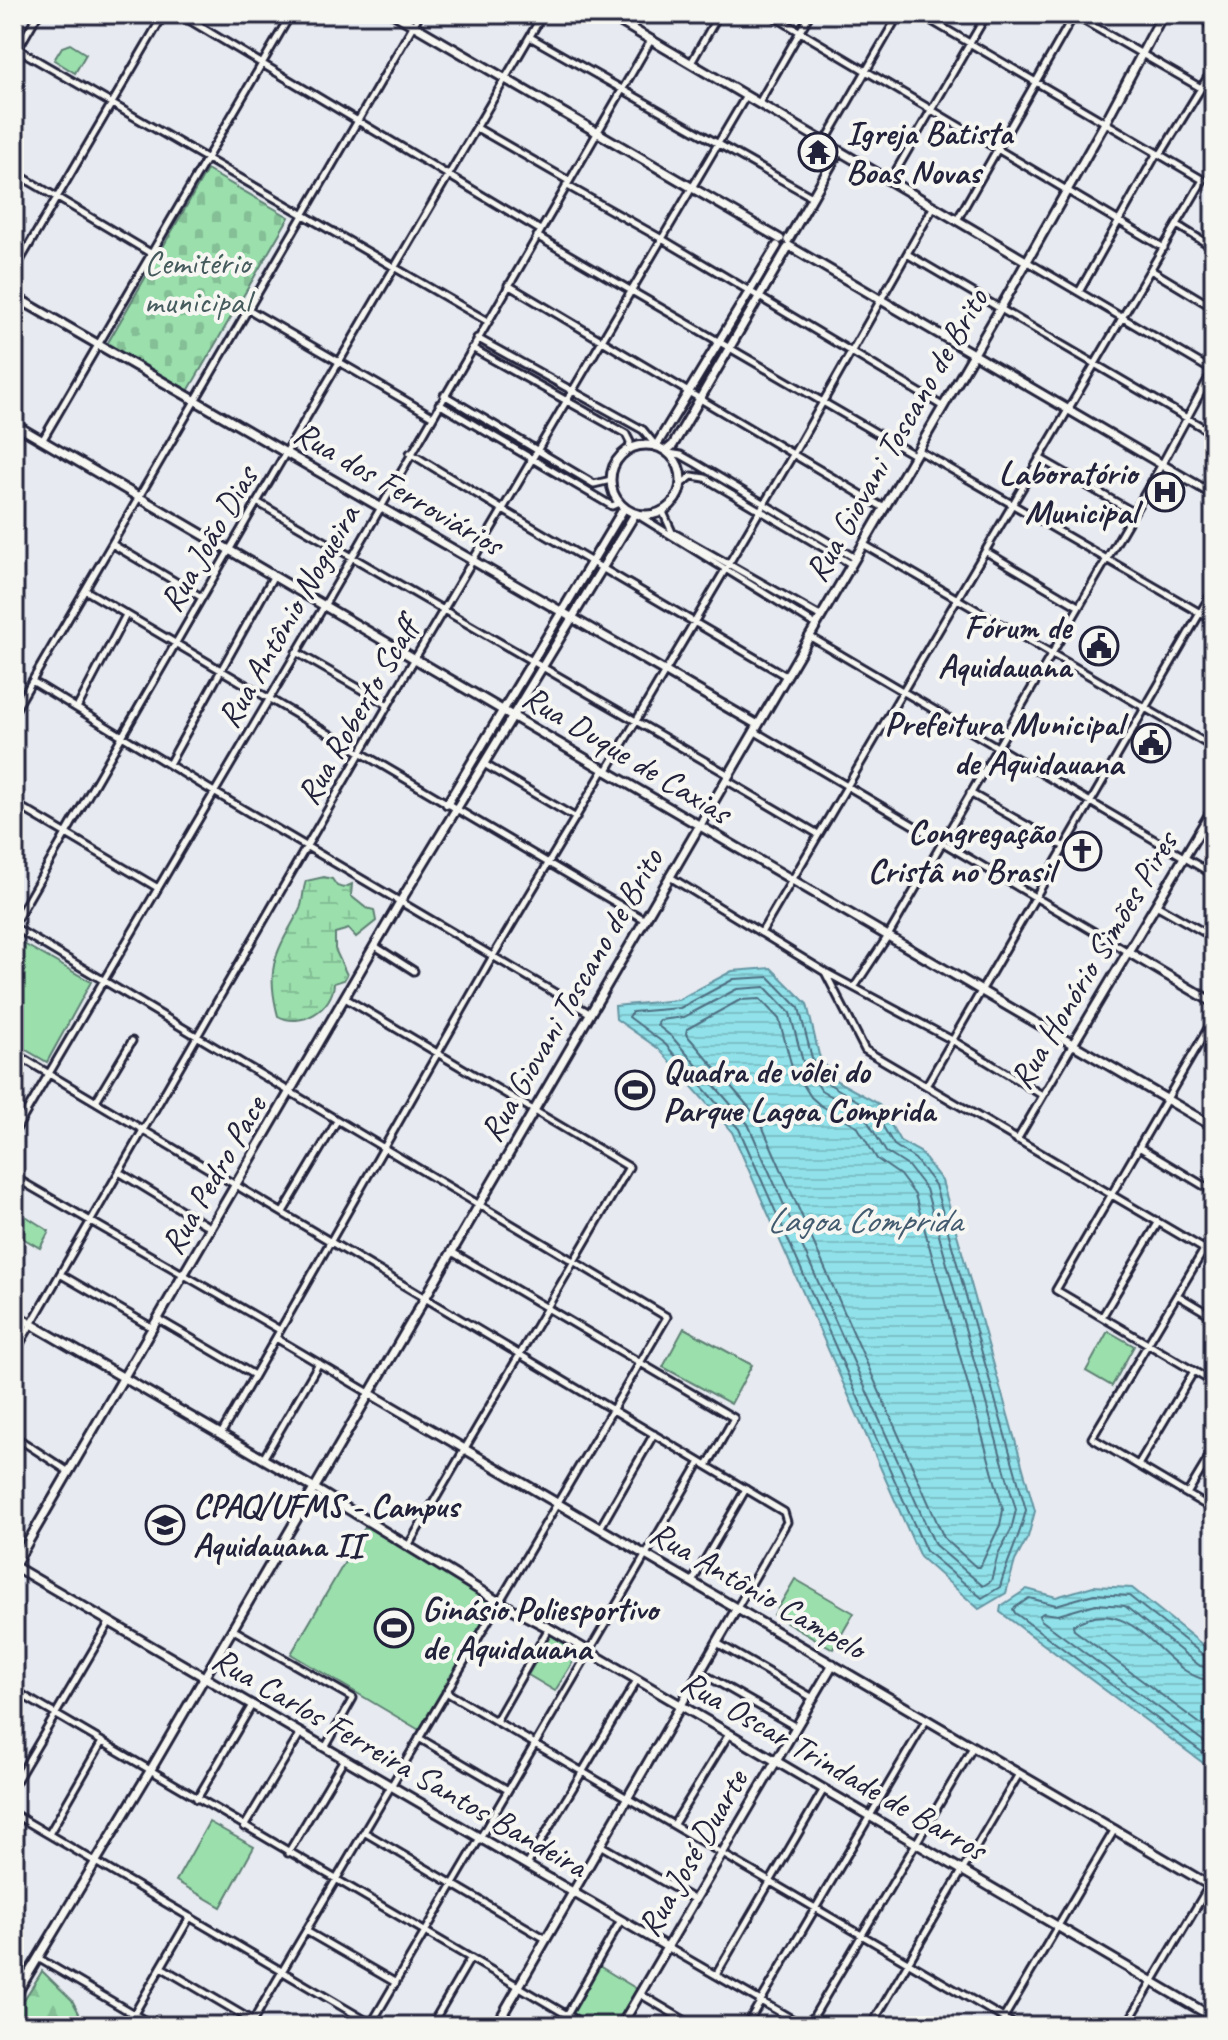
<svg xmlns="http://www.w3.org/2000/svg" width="1228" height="2040" viewBox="0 0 1228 2040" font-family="Caveat,sans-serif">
<defs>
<pattern id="forest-firs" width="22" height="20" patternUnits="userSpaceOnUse" patternTransform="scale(2)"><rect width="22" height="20" fill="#9adfac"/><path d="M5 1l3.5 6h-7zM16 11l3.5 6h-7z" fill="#84bf95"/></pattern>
<pattern id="wetland-marsh" width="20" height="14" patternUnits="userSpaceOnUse" patternTransform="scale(2)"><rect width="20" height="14" fill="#9adfac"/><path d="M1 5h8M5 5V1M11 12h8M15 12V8" fill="none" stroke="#84bf95"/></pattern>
<pattern id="cemetery-stones" width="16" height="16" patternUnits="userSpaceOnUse" patternTransform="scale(2)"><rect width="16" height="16" fill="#9adfac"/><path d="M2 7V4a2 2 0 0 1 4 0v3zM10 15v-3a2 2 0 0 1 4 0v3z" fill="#84bf95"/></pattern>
<pattern id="water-rules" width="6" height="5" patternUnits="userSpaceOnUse" patternTransform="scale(2)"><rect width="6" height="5" fill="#90e1e9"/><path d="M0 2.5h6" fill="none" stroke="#7cc1c9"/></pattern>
</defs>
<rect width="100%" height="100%" fill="#e7eaf0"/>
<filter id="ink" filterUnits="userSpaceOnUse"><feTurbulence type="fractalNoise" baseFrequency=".0125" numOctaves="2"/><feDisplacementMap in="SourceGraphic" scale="16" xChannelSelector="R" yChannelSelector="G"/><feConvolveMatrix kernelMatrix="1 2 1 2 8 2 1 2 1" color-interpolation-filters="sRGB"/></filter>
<g filter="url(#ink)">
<path fill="url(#forest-firs)" stroke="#5e8074" stroke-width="2" d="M42 1971 72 2000 86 2026H14C14 2009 33 1988 42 1971Z"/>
<path fill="url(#wetland-marsh)" stroke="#5e8074" stroke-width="2" d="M324 877 332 879 337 886 343 888 352 884 351 896 366 908 374 910 376 921 356 937 349 929 335 933V949L347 975 344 980 334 983C333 1009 301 1029 278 1016 265 967 276 953 299 911 304 901 302 891 306 881Z"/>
<path fill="url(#cemetery-stones)" stroke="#5e8074" stroke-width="2" d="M207 170 289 217 187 393 106 346Z"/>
<path fill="#9adfac" stroke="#5e8074" stroke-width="2" d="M70 44 86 54 75 73 54 60 62 47Z
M15 939 91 982 47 1062 14 1043Z
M24 1215 49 1231 40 1248 14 1233Z
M684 1328 752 1365 731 1404 663 1367Z
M1108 1331 1134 1346 1112 1386 1086 1371Z
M367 1524 499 1602 421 1731 291 1654Z
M795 1579 854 1613 833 1649 774 1615Z
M551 1635 579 1652 555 1691 528 1675Z
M209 1822 254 1847 221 1907 176 1881Z
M599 1966 637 1989 615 2026H596L572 2012Z"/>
<path fill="url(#water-rules)" stroke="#6495a3" stroke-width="2" d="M771 968 807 1004 819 1055 835 1080 879 1104 900 1141 920 1152 942 1181 1035 1511 1028 1537 1015 1561 1006 1593 979 1609 920 1557 732 1132 659 1049 616 1019 615 1006 678 1000 732 971Z
M1093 1586 1132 1588 1214 1654V1771L1000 1612 1001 1606 1027 1589 1056 1597Z"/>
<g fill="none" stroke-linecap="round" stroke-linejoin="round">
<path stroke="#4e6e81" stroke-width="2" d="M769 977 799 1008 812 1058 829 1084 873 1110 894 1145 915 1159 935 1185 1026 1510C1020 1537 1007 1560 1000 1587L982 1598 926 1551 739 1129 665 1044 629 1017 632 1012 680 1008 734 979Z
M765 987 790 1013 803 1062 821 1090 865 1117 886 1152 908 1166 926 1189 1016 1510 1011 1530 998 1554 991 1581 983 1586 935 1545 748 1124 672 1037 657 1025 660 1020 684 1017 737 989Z
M740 1000 760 999 779 1019 792 1067 811 1097 820 1105 857 1126 877 1159 900 1175 915 1195 1003 1510 1000 1525 980 1567H976L944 1538 759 1119 686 1034 687 1029Z
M1214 1659 1206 1657 1129 1596 1094 1594 1056 1605 1029 1598 1013 1609 1015 1613 1214 1761
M1214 1669 1200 1666 1125 1606 1096 1604 1058 1615 1043 1613 1039 1616 1041 1620 1214 1749
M1214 1681C1162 1679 1138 1588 1073 1625L1074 1630 1214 1734"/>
<g stroke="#22223b" stroke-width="11">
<path id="street" d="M179 14 540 230
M770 14 1164 248
M1203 14 1214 34
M1074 15 1201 88
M626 25 633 14
M530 37 812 197
M14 47 487 321
M14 56 38 14
M691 63 719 14
M759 103 810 14
M477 128 569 181
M825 142 899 14
M1160 155 1214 67
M14 172 152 254
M890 181 987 14
M566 185 662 239 942 406
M957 220 1074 15
M1177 225 1214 248
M537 236 914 455
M907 254 1214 434
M1026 261 1213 371
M1151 270 1214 308
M14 271 164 14
M508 285 884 508
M1079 292 1157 153
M248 309 432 416
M477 338 643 430 656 446
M472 348 626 434 630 442 629 450
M444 395 594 484 611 480
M439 404 612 506 619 503
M42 441 291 14
M918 450 1214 621
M410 453 503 510 786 676
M669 453 681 455 697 464 855 558
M1039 458 1133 512
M681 484 692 476 705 478 851 564
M257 502 729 775
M663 512 672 532 820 616
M638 515 816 625
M112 544 201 597
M863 544 1214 748
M985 551 1078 606
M85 590 645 920
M809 636 1214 875
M296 652 388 705
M32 681 214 792 591 1014
M77 708 126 615
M14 712 420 14
M754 731 1128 952
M169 764 273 577
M484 764 576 818
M606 772 794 453 934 206
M726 780 818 834
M970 793 1063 846
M14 803 158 888
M670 877 825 972 952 1040 1042 1095
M1156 905 1214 938
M14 924 257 502 543 14
M14 927 667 1317 250 2026
M761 933 1203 180 920 14
M375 946 414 971
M825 972 865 1050 1214 1255
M855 986 888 936 1162 464 1214 368
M345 998 629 1167 408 1546
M1214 1018 1056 1290 1214 1383
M14 1053 784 1512 787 1522 737 1608
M926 1086 1214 589
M96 1101 132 1041
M14 1133 324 606 651 40
M1017 1140 1072 1046
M1139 1147 1214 1192
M119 1172 211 1228
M14 1177 278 1329
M283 1212 337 1121
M1214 1233 1092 1438 1214 1510
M452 1252 734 1418 707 1466
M60 1274 153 1328
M1177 1295 1214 1317
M1102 1317 1158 1223
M158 1319 254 1375
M276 1338 369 1393
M14 1354 414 660 746 96
M221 1434 493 956 602 773
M14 1436 69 1472
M263 1459 319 1363
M1138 1465 1194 1371
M1187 1494 1214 1449
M600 1528 654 1434
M692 1582 746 1489
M232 1629 353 1698 325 1748
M717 1643 813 1698
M700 1672 796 1727
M14 1690 586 2026
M446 1692 1017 2026
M496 1721 549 1628
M419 1738 508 1790
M14 1785 109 1623
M197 1799 252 1705
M14 1814 375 2026
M674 1824 729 1734
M244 1827 300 1734
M364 1832 546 1939
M49 1834 102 1742
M600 1845 695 1900
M288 1853 344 1759
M527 1865 637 1680
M306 1931 396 1983
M667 1947 804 2026
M38 1958 154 2026
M161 1967 253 2021
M716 1975 824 1789
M640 1994 694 2026
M134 2014 190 1917
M567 2015 621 1920
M370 2026 700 1462
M431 2026 470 1959
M746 2026 927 1719
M808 2026 973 1747
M871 2026 1019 1774
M999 2026 1115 1829
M1126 2026 1209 1886"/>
</g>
<g stroke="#22223b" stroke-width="13">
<path id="secondary" d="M394 14 780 239
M607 14 1026 261
M788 240 839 151
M789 246 1214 495
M14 296 758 725
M14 424 1214 1127
M611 480a35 35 0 1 1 70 0a35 35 0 1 1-70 0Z
M656 446 777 246
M666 451 673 445 787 249
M635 514 400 902 14 1566 667 1947
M447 804 624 508
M1128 952 1214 1003
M1072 1046 1214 807
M14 1314 322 1493 499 1602 549 1628 1214 2018
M369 1393 1214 1888
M14 1998 150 1771 1000 309 1105 123 1163 14
M496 2026 737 1608
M621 2026 833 1664"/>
</g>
<use href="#street" stroke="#f6f6f2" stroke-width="5"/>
<use href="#secondary" stroke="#f6f6f2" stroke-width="7"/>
</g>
</g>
<defs>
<g id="temple-ring" transform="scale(2)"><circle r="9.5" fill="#f6f6f2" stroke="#22223b" stroke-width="1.5"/><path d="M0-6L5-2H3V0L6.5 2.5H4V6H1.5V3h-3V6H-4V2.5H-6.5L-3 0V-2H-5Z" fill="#22223b"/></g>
<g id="hospital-ring" transform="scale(2)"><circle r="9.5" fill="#f6f6f2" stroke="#22223b" stroke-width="1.5"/><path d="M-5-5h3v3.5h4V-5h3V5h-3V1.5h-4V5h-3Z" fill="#22223b"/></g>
<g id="civic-ring" transform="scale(2)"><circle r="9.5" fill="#f6f6f2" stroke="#22223b" stroke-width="1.5"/><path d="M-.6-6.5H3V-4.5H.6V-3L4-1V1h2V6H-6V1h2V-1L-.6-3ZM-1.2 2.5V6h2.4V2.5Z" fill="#22223b"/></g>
<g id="church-ring" transform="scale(2)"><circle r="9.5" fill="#f6f6f2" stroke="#22223b" stroke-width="1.5"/><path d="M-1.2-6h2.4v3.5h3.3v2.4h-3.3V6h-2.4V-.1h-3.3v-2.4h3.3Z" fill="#22223b"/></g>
<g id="stadium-ring" transform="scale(2)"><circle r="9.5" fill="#f6f6f2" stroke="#22223b" stroke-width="1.5"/><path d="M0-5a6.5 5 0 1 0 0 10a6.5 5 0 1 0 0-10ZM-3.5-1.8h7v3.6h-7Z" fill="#22223b"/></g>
<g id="university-ring" transform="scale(2)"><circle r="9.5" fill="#f6f6f2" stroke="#22223b" stroke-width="1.5"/><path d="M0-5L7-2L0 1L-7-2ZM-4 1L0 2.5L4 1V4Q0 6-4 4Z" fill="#22223b"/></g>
</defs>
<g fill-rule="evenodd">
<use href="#temple-ring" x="818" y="152"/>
<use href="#hospital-ring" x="1165" y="492"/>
<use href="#civic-ring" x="1099" y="646"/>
<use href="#civic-ring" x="1151" y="743"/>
<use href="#church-ring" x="1082" y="851"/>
<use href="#stadium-ring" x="635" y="1090"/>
<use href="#university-ring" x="165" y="1525"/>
<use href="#stadium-ring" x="394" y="1628"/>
</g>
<g text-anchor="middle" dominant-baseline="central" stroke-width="8" stroke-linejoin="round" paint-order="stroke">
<g font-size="34" font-weight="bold" fill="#22223b" stroke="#f6f6f2" text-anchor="start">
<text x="846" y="132">Igreja Batista<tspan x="846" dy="39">Boas Novas</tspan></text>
<text x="1137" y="472" text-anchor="end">Laboratório<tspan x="1137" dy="39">Municipal</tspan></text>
<text x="1071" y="626" text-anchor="end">Fórum de<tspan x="1071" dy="39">Aquidauana</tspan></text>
<text x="1123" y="723" text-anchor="end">Prefeitura Municipal<tspan x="1123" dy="39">de Aquidauana</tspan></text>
<text x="1054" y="831" text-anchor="end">Congregação<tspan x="1054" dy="39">Cristâ no Brasil</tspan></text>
<text x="663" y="1070">Quadra de vôlei do<tspan x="663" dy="39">Parque Lagoa Comprida</tspan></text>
<text x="193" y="1505">CPAQ/UFMS - Campus<tspan x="193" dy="39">Aquidauana II</tspan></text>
<text x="422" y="1608">Ginásio Poliesportivo<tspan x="422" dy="39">de Aquidauana</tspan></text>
</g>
<g font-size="34" fill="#465b5d" stroke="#f6f6f2">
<text x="197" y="262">Cemitério<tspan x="197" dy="39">municipal</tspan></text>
</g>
<g font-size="34" fill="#22223b" stroke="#f6f6f2">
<text transform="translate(896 435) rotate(-60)">Rua Giovani Toscano de Brito</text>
<text transform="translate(399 488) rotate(30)">Rua dos Ferroviários</text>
<text transform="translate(208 539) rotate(-60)">Rua João Dias</text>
<text transform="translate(288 616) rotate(-60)">Rua Antônio Nogueira</text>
<text transform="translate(357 711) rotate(-60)">Rua Roberto Scaff</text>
<text transform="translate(627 754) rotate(31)">Rua Duque de Caxias</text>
<text transform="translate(1093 960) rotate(-59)">Rua Honório Simões Pires</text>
<text transform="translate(571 995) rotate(-60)">Rua Giovani Toscano de Brito</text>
<text transform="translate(213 1175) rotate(-60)">Rua Pedro Pace</text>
<text transform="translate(758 1590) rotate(30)">Rua Antônio Campelo</text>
<text transform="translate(400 1762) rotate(30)">Rua Carlos Ferreira Santos Bandeira</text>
<text transform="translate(834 1765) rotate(30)">Rua Oscar Trindade de Barros</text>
<text transform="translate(692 1853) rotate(-60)">Rua José Duarte</text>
</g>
<g font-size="36" font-style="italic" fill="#435b6f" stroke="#f6f6f2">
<text x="864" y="1220">Lagoa Comprida</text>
</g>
</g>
<rect width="1228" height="2040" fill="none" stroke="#f6f6f2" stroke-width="48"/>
<rect x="24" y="24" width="1180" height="1992" fill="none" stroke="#22223b" stroke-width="3" filter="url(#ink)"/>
</svg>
